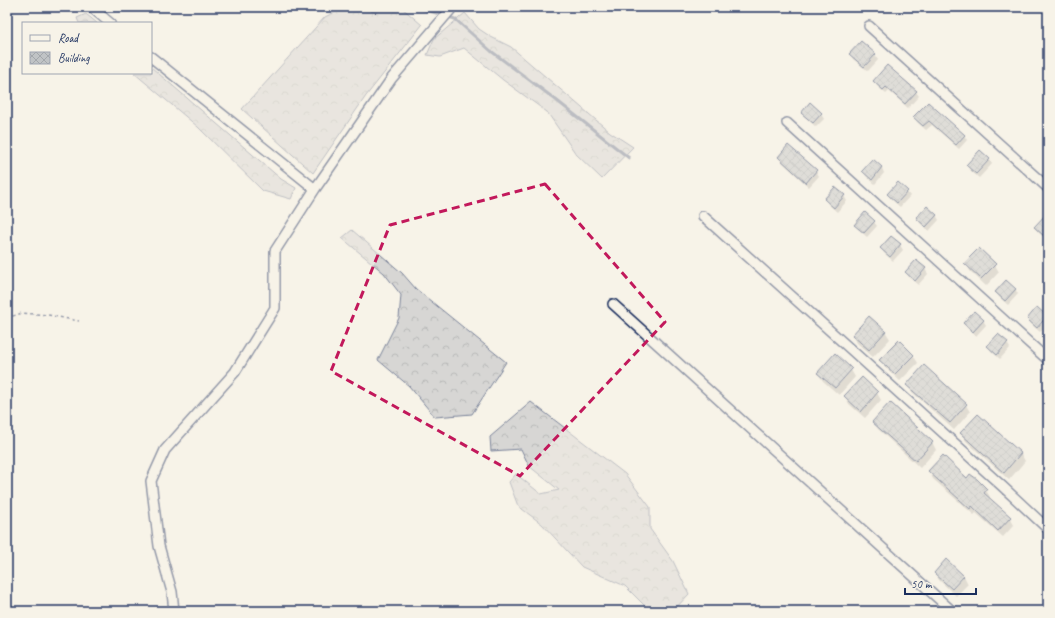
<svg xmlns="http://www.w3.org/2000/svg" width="1055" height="618" viewBox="0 0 1055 618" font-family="Caveat,sans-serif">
<defs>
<pattern id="forest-crowns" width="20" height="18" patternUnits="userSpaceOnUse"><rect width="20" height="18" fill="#d7d6d4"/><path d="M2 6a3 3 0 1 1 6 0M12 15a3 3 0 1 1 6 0" fill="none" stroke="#b8b8b8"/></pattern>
<pattern id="building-cross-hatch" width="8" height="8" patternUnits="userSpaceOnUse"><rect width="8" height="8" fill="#c0c3c5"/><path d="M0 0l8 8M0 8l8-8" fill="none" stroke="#a4a8ac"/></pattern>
</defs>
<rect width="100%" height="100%" fill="#f7f3e8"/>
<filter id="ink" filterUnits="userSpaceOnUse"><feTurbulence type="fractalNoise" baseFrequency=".025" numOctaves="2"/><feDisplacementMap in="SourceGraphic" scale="8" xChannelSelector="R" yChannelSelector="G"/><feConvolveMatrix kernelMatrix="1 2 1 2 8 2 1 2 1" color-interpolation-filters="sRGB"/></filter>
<g filter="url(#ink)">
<path fill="url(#forest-crowns)" stroke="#798299" d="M345 7H401L422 25 366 96 313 173 242 109 325 17Z
M465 13 479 29 491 37 511 47 610 132 633 147 602 179 576 154 547 112 503 80 464 48 440 57 427 55 434 39Z
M86 14 97 23H79L77 18Z
M151 67 281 179 296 188 291 199 263 191 198 127 134 73H151Z
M352 230 402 273 416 289 506 362 472 414 435 417 409 386 378 360 399 318 401 295 384 273 342 238Z
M531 402 625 474 650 507V529L673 561 689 594 673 611H650L625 586 582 567 542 524 518 506 509 482 516 474 541 494 559 490 529 466 521 449 491 451 490 437Z"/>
<path fill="#0003" d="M861 42 875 55 878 60 868 71 853 59 851 54Z
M874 81 916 92 919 96 908 108 889 91 886 94 877 86Z
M928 103 964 135 967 140 959 149 932 125 926 130 917 122 915 117Z
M802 113 821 114 824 119 816 127 805 117Z
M788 147 816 171 819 176 809 187 782 162 779 158Z
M989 159 992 164 979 178 970 170 967 165Z
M873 160 882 168 884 173 875 184 866 176 863 171Z
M835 188 844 196 847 201 837 212 828 204 826 199Z
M907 192 910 196 900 207 891 199 888 194Z
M1048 214V239L1047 240 1038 232 1035 227Z
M936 215 939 220 929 231 920 223 918 218Z
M874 222 877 226 867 237 858 229 855 225Z
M900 245 903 250 893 261 884 253 881 248Z
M966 263 995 265 999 272 986 286 970 271Z
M925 269 928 274 918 285 909 277 906 272Z
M1015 289 1018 294 1008 305 999 297 997 292Z
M1038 309 1048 319V323L1040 332 1031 324 1028 320Z
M983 320 986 325 976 336 967 328 964 323Z
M885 331 890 339 873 357 857 343 853 336Z
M1007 343 1010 348 1000 359 991 351 988 346Z
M913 355 918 363 900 381 885 367 881 360Z
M851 370 855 377 839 395 823 381 818 373Z
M907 385 966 405 970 412 954 430 912 392Z
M877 393 881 400 865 418 849 404 845 396Z
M978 415 1021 454 1025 461 1009 480 966 441 961 433Z
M874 422 932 442 936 450 920 468 878 429Z
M929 471 986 490 990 497 989 499 1010 518 1014 525 1003 537 976 513 974 515 933 479Z
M935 573 964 576 968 584 956 596 939 580Z"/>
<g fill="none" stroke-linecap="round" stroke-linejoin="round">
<path stroke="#727c95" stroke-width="3" d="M417 7 455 19 491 51 556 100 629 158
M372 10 392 7"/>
</g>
<path fill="url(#building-cross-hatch)" stroke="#1b2f5e" d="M861 41 876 54 864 67 849 54Z
M887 65 917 91 905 104 886 87 883 90 873 81Z
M810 102 822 113 813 123 801 113Z
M928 102 965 135 956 145 929 121 923 126 913 117Z
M788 145 817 170 806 183 778 157Z
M980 150 990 159 976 174 966 165Z
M873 159 882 167 872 180 862 171Z
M898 182 908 191 897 203 887 194Z
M835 187 845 195 834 208 824 199Z
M927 206 937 215 926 227 916 218Z
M865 212 875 221 864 233 854 225Z
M1048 212V232L1044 236 1034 227Z
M891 236 901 244 890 257 880 248Z
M979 248 996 264 981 279 964 263Z
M916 260 926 268 915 281 905 272Z
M1006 280 1016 289 1005 301 995 292Z
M1037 307 1047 316 1037 328 1027 319Z
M974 311 984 320 973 332 963 323Z
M869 316 886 331 869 350 852 335Z
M998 334 1008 342 997 355 987 346Z
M899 340 914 355 895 374 879 360Z
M835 353 852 369 835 388 817 373Z
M924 365 967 404 950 423 906 385Z
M862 377 878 392 861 412 844 396Z
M890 402 933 442 916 461 872 422Z
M978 414 1021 453 1004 473 960 433Z
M943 455 967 478 970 474 977 479 987 489 984 493 1011 517 998 531 972 506 970 509 928 471Z
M946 559 964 576 952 589 934 573Z"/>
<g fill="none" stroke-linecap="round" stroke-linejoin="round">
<g stroke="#1b2f5e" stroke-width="12">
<path id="street" d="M91 7 110 23
M869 26 1048 188
M151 57 315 189
M787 123 1048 360
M703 216 1002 486 1048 529
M613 304 952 611
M174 611 172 592 159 546 151 481 165 450 235 372 275 308V251L315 189 392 78 453 7"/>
</g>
<path stroke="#1b2f5e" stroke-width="1.5" stroke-dasharray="3 3" stroke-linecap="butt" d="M7 318 22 313 48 315 79 321"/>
<use href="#street" stroke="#f7f3e8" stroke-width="9"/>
</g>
</g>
<path d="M0 0H1055V618H0ZM545 184 665 322 520 476 331 371 390 225Z" fill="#f7f3e8" fill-opacity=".55" fill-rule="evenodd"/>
<path fill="none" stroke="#c2185b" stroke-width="3" stroke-dasharray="8 5" stroke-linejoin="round" d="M545 184 665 322 520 476 331 371 390 225Z"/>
<rect width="1055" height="618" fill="none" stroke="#f7f3e8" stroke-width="24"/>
<rect x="12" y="12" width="1031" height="594" fill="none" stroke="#1b2f5e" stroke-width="1.5" filter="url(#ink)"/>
<rect x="22" y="22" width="130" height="52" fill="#f7f3e8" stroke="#9fa5b1"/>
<rect x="30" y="35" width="20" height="6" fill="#f7f3e8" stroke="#9fa5b1"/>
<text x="58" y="42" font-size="12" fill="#1b2f5e">Road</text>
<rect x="30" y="52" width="20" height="12" fill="url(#building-cross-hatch)" stroke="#9fa5b1"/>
<text x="58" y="62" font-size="12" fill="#1b2f5e">Building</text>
<path d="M905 588v6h71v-6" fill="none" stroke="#1b2f5e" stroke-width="2"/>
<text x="911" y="588" font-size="12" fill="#1b2f5e" stroke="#f7f3e8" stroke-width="3" paint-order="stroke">50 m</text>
</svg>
